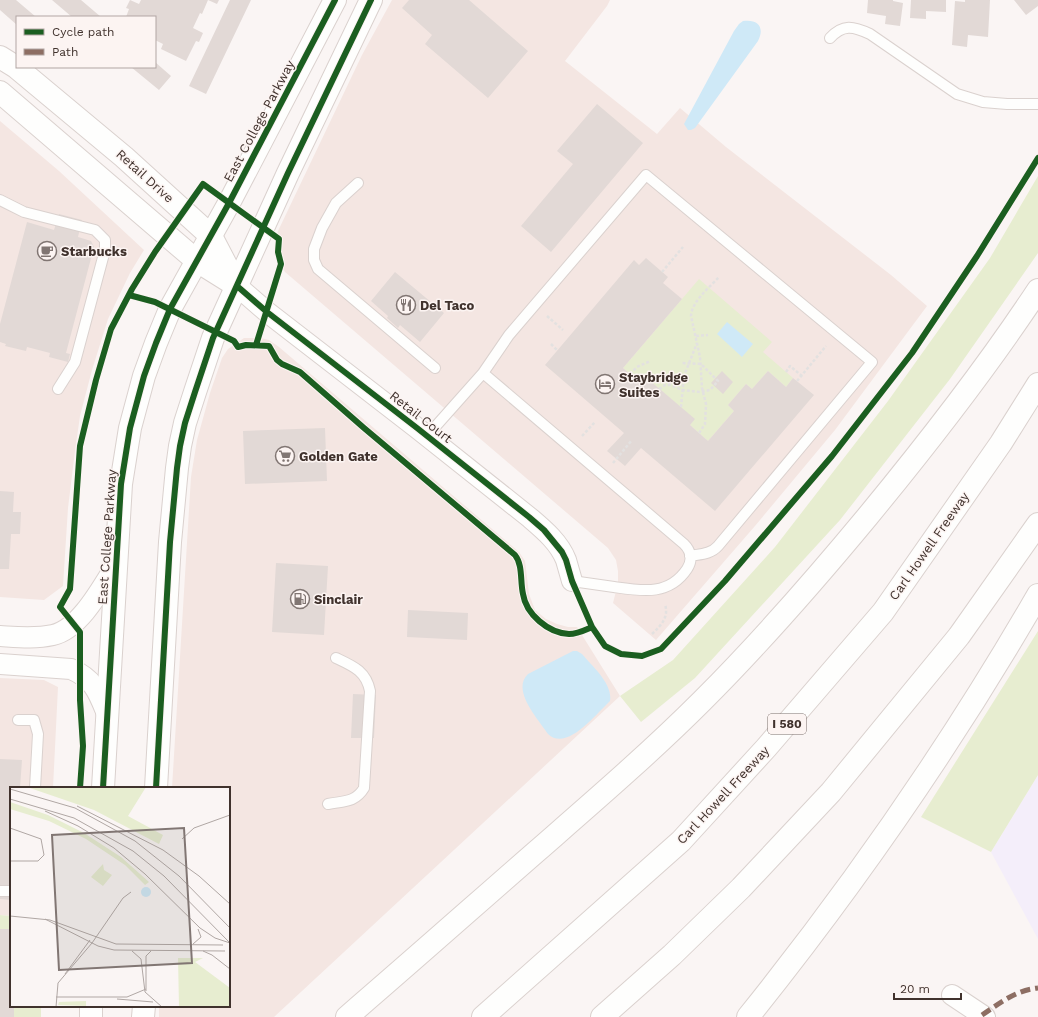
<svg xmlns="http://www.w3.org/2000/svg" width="1038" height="1017" viewBox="0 0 1038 1017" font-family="'Work Sans',sans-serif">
<rect width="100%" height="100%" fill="#faf5f4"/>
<path fill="#f4e6e2" d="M392 0H610L607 6 565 61 657 134 680 108 726 147 891 275 927 306 835 430 755 526 656 640 613 603 618 583V571L616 560 608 548 285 272 274 254 275 244 278 231 362 55Z
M0 121 59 171 144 250 130 273 108 319 92 370 80 416 75 451 68 508 63 586 44 600 0 597Z
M244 338H261L269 340 279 347 519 552 525 561 529 594 535 610 546 619 557 624 568 627H577L620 696 274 1017H159V1006H229V788H172L191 477 197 440 210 393 222 358 228 349Z
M0 678 44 680 58 687 53 788H11V916L0 915Z"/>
<path fill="#f4eefa" d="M1038 775V939L991 852Z"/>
<path fill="#e7edd0" d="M1038 176V253L950 379 840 520 695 678 641 722 620 696 673 660 775 547 888 401 990 258Z
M699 279 772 342 763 352 793 378 786 387 768 371 752 389 746 384 728 405 734 411 708 441 690 425 694 419 648 379 642 385 623 368Z
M1038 631V775L991 852 921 817Z
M0 915 11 916V1006H41V1017H0Z"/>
<path fill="#cfe9f7" d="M743 21C758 19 765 27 758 41L695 128 691 130H688L684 124 734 31 739 24Z
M727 322 753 344 742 357 717 334Z
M573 651H577L582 654C593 667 613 684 610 701 596 714 567 752 548 734 538 719 511 690 528 674Z"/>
<path fill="#e2d9d6" d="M0 0H16L36 17H17V25L0 10Z
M52 0H81L101 17H72Z
M130 0 139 4 141 0H219L217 4 208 0 202 14 200 13 193 28 203 33 199 42 196 41 186 61 161 49 163 44 155 40V17H126L129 9 126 8Z
M230 0H251L206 94 189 86Z
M409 0H469L528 51 488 98 425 44 432 35 402 8Z
M868 0H893V1L903 3 900 26 885 24 886 16 867 13Z
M911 0H946V12L926 11V19L910 18Z
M965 0H990L988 37 968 35 967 47 952 45 955 1 965 2Z
M1014 0H1038V6L1026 15Z
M155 62 171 76 159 90 131 67H155Z
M597 104 643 143 551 252 521 226 573 164 557 151Z
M59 214 82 220 78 237 91 241 94 247 66 353 70 354 68 362 49 357 50 353 27 347 26 351 5 346 6 344 0 342V324L27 222 54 230Z
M646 258 668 277 663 283 682 299 623 368 642 385 648 379 695 419 690 425 708 441 734 411 728 405 746 384 752 389 768 371 786 387 793 378 814 395 715 511 641 448 625 466 607 451 624 433 545 365 634 260 639 265Z
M395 272 444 313 420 342 400 325 398 328 387 318 388 316 371 301Z
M722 371 733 382 723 394 711 383Z
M325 428 327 481 245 484 243 431Z
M0 491 14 492 13 512H21L20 534H11L9 569H0Z
M276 563 328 566 324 635 272 632Z
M408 610 468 613 467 640 407 637Z
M353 694 376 695 374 738H351Z
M0 759 22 760 20 788H11V900L0 899Z
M0 929H11V1006H14V1017H0Z"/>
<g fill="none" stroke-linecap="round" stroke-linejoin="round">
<g stroke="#dad1ce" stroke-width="12">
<path id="service" d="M830 38C843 24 853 26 870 34L957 94 983 102 1007 104H1038
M358 183 336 203 322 228 314 249V260L318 269 435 368
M0 200 24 212 95 230 105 240V250L75 362 58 389
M483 373 684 544C691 551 693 560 687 569 669 596 642 591 614 587 600 585 586 583 572 581
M427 436 483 373 509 335 646 175 872 362 718 546C711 554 701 554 690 556
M18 720H34L38 734 35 788
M328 804C343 801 355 803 364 788L370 691C366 671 353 666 336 658
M0 891H11"/>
</g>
<g stroke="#dad1ce" stroke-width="22">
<path id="minor" d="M237 286 267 312 417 428 529 517C543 529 559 542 566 560 568 567 570 574 572 581
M0 636C17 637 35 639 53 635 80 629 102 587 116 565
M0 664 71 669C94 679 98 692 107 714
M952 995 985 1017"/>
</g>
<g stroke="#dad1ce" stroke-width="24">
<path id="tertiary" d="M0 57 16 67 124 157 211 236 237 286
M0 92 197 261 237 286"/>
</g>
<g stroke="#dad1ce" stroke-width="24">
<path id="secondary" d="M103 788 121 484 130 428 144 376 156 343 170 309 229 203 335 0
M156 788 170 542 177 468 180 446 185 423 195 392 213 338 288 173 371 0
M91 1017V1006
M143 1017 144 1006"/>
</g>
<g stroke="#dad1ce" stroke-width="24">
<path id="motorway" d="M347 1017C411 962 474 906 537 851 593 802 650 753 702 701 761 642 815 580 868 516 928 443 986 369 1038 290
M483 1017 681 841 766 748 883 612 1001 443 1038 384
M602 1017 672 955 741 888 831 792 959 636 1038 524
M748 1017C854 885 953 742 1038 595"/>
</g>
<path stroke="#e3e1e0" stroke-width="2.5" stroke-dasharray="3 2" stroke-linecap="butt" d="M662 272 683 247
M547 316 563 330
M696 336 708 335
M551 344 557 350
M786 372 790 366 802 376
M630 374 637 367 650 361
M667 377 670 385
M797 381 826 346
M659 389 665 385H670L683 390 700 392 710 390 718 381 701 364 681 363
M681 407 684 376 697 343
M699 433 705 424 706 404 702 388 700 357 691 316C692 301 709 288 719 277
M582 436 595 422
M613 463 632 440
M652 634C661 625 669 618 665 604"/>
<use href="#service" stroke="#fefefd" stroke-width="10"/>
<use href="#minor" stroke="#fefefd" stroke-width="20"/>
<use href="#tertiary" stroke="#fefefd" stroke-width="22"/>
<use href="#secondary" stroke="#fefefd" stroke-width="22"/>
<use href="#motorway" stroke="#fefefd" stroke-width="22"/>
<path stroke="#8d6e63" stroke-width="5" stroke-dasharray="10 5" stroke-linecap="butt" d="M982 1015C1000 1003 1016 990 1038 988"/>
<g stroke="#fcf4f2" stroke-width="8">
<path id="cycleway" d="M237 286 267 312 417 428 529 517 544 530 562 552 566 560 572 581 592 627 605 646 621 654 642 656 661 649 725 581 832 456 912 353 977 256 1038 158
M129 295 155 302 234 341 238 347 246 345 269 346 277 360 282 364 300 372 364 428 515 555C523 565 520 581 523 594 526 614 548 633 569 634 577 634 585 630 592 627
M80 788 83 746 80 700V632L60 607 70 589 80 446 96 380 111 329 132 289 155 252 203 184 279 239 278 252 281 264 256 345
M103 788 121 484 130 428 144 376 156 343 170 309 229 203 335 0
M156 788 170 542 177 468 180 446 185 423 195 392 213 338 288 173 371 0"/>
</g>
<use href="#cycleway" stroke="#1b5e20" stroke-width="6"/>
</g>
<defs>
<g id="cafe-ring" transform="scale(1)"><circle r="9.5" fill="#fcf4f2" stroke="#817673" stroke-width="1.5"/><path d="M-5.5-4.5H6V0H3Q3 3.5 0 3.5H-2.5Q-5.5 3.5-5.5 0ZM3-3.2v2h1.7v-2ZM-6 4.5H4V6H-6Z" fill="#817673"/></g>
<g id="restaurant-ring" transform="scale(1)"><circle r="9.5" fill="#fcf4f2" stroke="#817673" stroke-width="1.5"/><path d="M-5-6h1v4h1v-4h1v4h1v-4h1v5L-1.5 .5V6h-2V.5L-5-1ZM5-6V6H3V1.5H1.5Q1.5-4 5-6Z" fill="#817673"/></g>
<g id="hotel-ring" transform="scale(1)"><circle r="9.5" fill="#fcf4f2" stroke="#817673" stroke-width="1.5"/><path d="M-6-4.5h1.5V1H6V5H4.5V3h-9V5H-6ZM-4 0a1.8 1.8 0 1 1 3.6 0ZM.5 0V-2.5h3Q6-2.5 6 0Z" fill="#817673"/></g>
<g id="supermarket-ring" transform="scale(1)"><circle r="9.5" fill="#fcf4f2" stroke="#817673" stroke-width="1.5"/><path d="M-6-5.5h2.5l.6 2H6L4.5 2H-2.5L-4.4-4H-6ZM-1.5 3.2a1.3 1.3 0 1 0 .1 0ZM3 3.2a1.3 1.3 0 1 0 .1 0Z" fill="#817673"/></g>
<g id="fuel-ring" transform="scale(1)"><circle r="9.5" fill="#fcf4f2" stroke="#817673" stroke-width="1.5"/><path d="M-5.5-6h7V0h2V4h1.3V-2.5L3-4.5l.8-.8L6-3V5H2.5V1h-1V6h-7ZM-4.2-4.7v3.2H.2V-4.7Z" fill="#817673"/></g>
</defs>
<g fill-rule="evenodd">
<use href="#cafe-ring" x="47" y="251"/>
<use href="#restaurant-ring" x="406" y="305"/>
<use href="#hotel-ring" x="605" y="384"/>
<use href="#supermarket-ring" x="285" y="456"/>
<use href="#fuel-ring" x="300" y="599"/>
</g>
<g text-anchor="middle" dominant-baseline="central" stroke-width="3" stroke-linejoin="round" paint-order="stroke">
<rect fill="#fcf4f2" stroke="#786c68" stroke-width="1" x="768" y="714" width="38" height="20" rx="3"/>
<g font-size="12" font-weight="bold" fill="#40322d">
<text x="787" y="724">I 580</text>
</g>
<g font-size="13" fill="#40322d" stroke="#fcf4f2">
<text transform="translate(259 121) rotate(-62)">East College Parkway</text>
<text transform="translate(145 176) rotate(42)">Retail Drive</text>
<text transform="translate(421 417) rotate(38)">Retail Court</text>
<text transform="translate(107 537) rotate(-86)">East College Parkway</text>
<text transform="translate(929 546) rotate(-55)">Carl Howell Freeway</text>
<text transform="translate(723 795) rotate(-47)">Carl Howell Freeway</text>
</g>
<g font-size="13" font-weight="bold" fill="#40322d" stroke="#fcf4f2" text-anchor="start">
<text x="61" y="251">Starbucks</text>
<text x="420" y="305">Del Taco</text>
<text x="619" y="377">Staybridge<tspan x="619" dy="15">Suites</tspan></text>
<text x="299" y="456">Golden Gate</text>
<text x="314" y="599">Sinclair</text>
</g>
</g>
<g transform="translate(10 787)">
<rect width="220" height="220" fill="#faf5f4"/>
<path d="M17 0H136L118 29 153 48 149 57 84 23ZM0 15 38 28 74 46 111 70 139 95 135 98 115 78 76 52 39 34 0 22ZM93 77 94 83 102 88 93 99 81 90ZM168 171H193L185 175 220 201V220H169ZM76 214V219L48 218 49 215Z" fill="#e7edd0"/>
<path d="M131 105a5 5 0 1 1 10 0a5 5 0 1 1-10 0Z" fill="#cfe9f7"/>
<path fill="none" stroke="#b0a7a4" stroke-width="1" d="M0 2 65 21 125 54 169 89 220 141M0 12 64 31 123 64 154 89 220 156M67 19 153 63 189 89 220 117M35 24 68 39 104 61 135 87 190 141 205 151 220 156M0 41 31 52 34 68 28 74H0M172 52 184 41 220 28M0 129 40 133 106 157 213 158M35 132 88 159 104 163 215 164M183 157 191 150 188 142M122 164 131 172 135 205 152 220M193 164 202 168 220 182M55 187 80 153M136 204V169L141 164M46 210H117L136 202M107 212 143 215M46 220 48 196 82 156 113 111 121 105"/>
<path fill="#817673" fill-opacity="0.15" stroke="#817673" stroke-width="2" d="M174 41 182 176 49 183 42 48Z"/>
<rect width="220" height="220" fill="none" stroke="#40322d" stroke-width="2"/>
</g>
<rect x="16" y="16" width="140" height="52" fill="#fcf4f2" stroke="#b1a6a3"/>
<rect x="24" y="29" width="20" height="6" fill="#1b5e20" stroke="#b1a6a3"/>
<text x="52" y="36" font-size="12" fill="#40322d">Cycle path</text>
<rect x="24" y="49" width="20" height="6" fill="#8d6e63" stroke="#b1a6a3"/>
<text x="52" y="56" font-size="12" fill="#40322d">Path</text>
<path d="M894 993v6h67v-6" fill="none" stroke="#40322d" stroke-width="2"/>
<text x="900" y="993" font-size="12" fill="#40322d" stroke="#fcf4f2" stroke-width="3" paint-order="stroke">20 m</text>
</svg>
